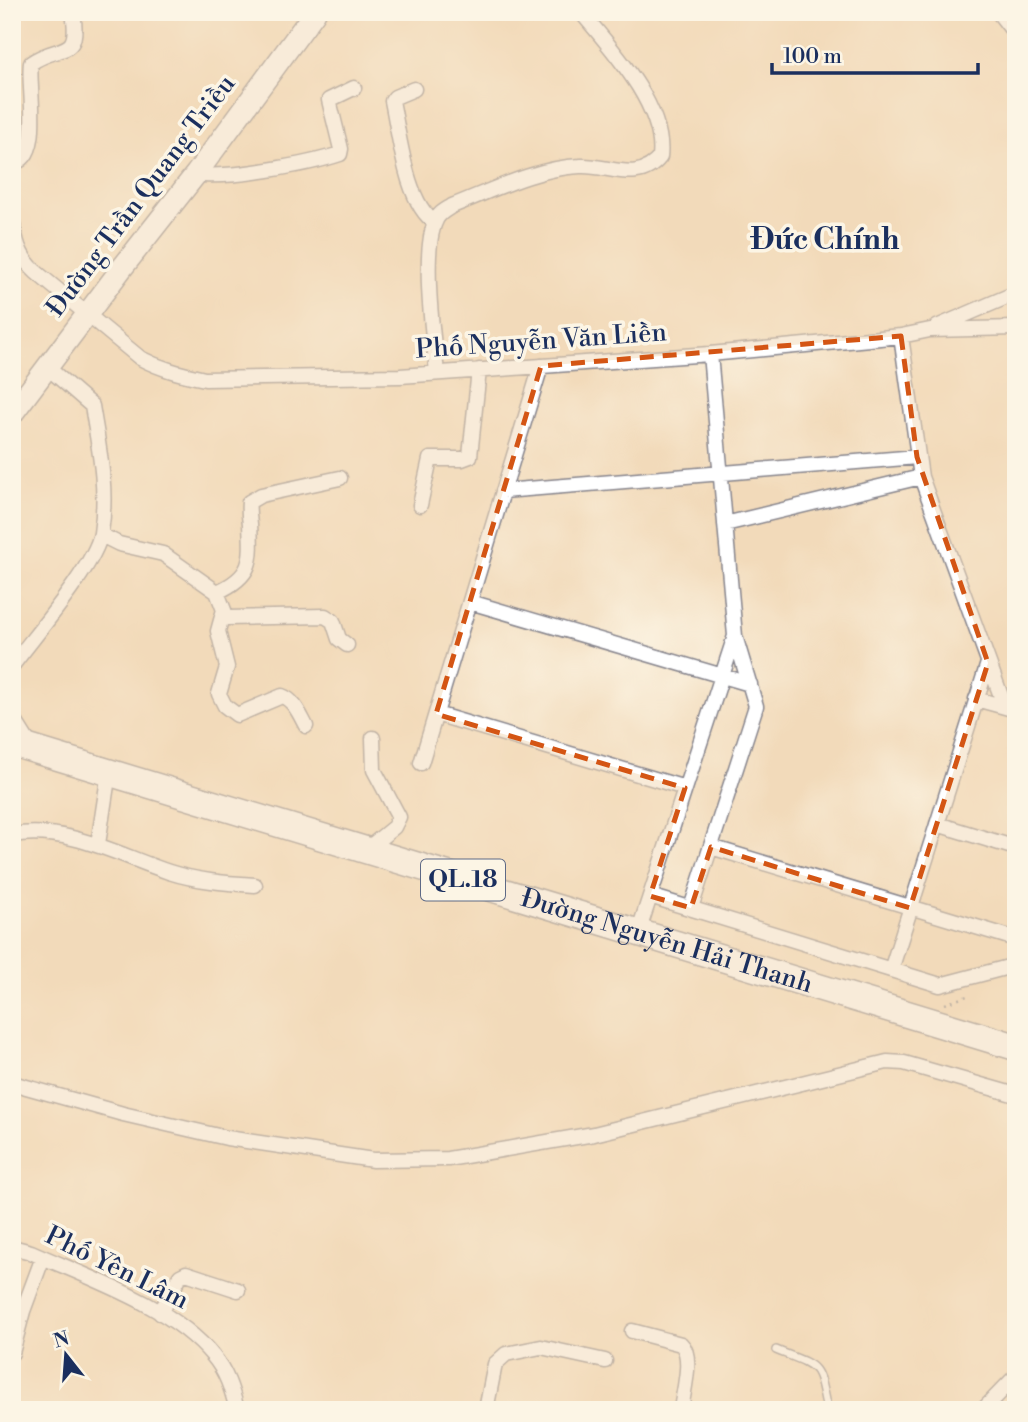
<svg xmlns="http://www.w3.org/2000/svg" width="1028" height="1422" viewBox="0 0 1028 1422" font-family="'Libre Bodoni',serif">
<rect width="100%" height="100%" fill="#fcf5e5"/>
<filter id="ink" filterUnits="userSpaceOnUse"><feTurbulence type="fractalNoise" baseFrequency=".0143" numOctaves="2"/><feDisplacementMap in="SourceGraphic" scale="14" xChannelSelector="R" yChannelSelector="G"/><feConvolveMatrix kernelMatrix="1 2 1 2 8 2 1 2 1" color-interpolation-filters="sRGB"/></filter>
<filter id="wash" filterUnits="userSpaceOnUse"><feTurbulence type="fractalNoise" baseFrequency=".00686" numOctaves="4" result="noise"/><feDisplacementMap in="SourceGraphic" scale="28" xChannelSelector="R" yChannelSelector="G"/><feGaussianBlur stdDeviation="1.57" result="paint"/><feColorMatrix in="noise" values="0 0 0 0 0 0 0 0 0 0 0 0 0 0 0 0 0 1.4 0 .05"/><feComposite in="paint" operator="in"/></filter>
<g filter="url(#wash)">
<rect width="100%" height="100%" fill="#f2daba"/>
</g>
<g filter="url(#ink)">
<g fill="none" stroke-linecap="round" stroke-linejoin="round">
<g stroke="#86848c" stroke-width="10">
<path id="lane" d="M776 1350C821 1368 817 1362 827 1410"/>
</g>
<g stroke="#86848c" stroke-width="17">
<path id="street" d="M998 12 1016 35
M414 89 395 97 392 101C399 132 406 205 435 222
M12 163C45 159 27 87 31 63 59 43 81 61 73 12
M196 174C226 180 310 164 340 154L341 149 329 100 354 88
M12 216C15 239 18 256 36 272L140 358C161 369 181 374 205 379L400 376 710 354 901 336 930 330 1016 328
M937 327 1016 293
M901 336 921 477 1005 707
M437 372C433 337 421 250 436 220 439 213 446 210 452 206 493 190 536 168 580 166 608 164 638 185 660 157 666 107 611 48 581 12
M503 491 917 457
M420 505 430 459H462L470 456 479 370
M725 524 921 477
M101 535 119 544 163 554 217 592 227 618 325 616 333 621 339 639 347 645
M217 592C253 576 252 561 250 524 249 517 248 510 249 502L261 495 340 478
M470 602 750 684
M223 613 218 631 227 667 219 694 225 706 237 715 282 696C294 700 300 715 306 726
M12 666C34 636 95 566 101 533 108 489 99 448 92 406L47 367
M976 699 1016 710
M436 714 685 788
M12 716 32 748
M421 763 541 366
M937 824 1016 848
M12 835C69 826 118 855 169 872 197 881 226 883 255 885
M98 844 109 772
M711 847 1016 939
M366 850 394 827 399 817 374 770 373 738
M650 896 940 985 1016 965
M691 908 756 706 735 636 710 354
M638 933 735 636
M891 970 988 663
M12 1083 123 1114 227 1138 373 1160 448 1159 594 1134 887 1062 904 1063 1016 1095
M12 1247 31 1252C89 1278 173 1306 213 1356 226 1371 232 1390 237 1410
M160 1313 180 1276 186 1273 238 1290
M632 1331 681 1344C694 1356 683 1392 681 1410
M12 1353 23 1311 43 1257
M486 1410 495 1364 506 1354 541 1347 605 1361
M983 1410 1016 1376"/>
</g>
<g stroke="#86848c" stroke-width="24">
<path id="secondary" d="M12 414 122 268 196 174 315 12"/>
</g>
<g stroke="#86848c" stroke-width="29">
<g id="highway">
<path id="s1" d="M12 743 1016 1047"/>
</g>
</g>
<path stroke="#86848c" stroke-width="2.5" stroke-dasharray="2 5" stroke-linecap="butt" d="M945 1004 967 996 969 992"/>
<use href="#lane" stroke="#fff" stroke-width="7"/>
<use href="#street" stroke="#fff" stroke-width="14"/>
<use href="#secondary" stroke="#fff" stroke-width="21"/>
<use href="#highway" stroke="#fff" stroke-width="26"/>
</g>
</g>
<path d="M0 0H1028V1422H0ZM901 336 917 457 988 663 910 908 711 847 691 908 650 896 685 788 436 714 541 366Z" fill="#f2daba" fill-opacity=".55" fill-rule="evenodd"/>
<path fill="none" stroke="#d45514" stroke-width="5" stroke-dasharray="14 9" stroke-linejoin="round" d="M901 336 917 457 988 663 910 908 711 847 691 908 650 896 685 788 436 714 541 366Z"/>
<g text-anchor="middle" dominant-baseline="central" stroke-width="7" stroke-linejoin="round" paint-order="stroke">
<rect fill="#fcf5e5" stroke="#5e6a86" stroke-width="2" x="421" y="859.5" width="84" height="41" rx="5"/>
<g font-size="24" font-weight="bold" fill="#1b2f5e">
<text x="463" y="880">QL.18</text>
</g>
<g font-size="26" fill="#1b2f5e" stroke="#fcf5e5">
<text transform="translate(141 196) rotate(-53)">Đường Trần Quang Triều</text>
<text transform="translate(541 341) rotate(-4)">Phố Nguyễn Văn Liền</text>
<text stroke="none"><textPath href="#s1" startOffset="684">Đường Nguyễn Hải Thanh</textPath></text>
<text transform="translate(117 1268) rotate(26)">Phố Yên Lâm</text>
</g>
<g font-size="30" font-weight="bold" fill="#1b2f5e" stroke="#fcf5e5">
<text x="825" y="240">Đức Chính</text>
</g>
</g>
<rect width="1028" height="1422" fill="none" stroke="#fcf5e5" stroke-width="42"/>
<g transform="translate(66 1355) rotate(343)" stroke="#fcf5e5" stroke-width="5" paint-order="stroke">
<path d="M0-5L12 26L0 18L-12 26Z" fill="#1b2f5e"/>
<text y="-10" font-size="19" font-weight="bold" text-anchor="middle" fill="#1b2f5e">N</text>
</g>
<path d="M772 63v10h206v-10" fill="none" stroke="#1b2f5e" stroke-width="3.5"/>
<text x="783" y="63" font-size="21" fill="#1b2f5e" stroke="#fcf5e5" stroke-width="5" paint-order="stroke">100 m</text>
</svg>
